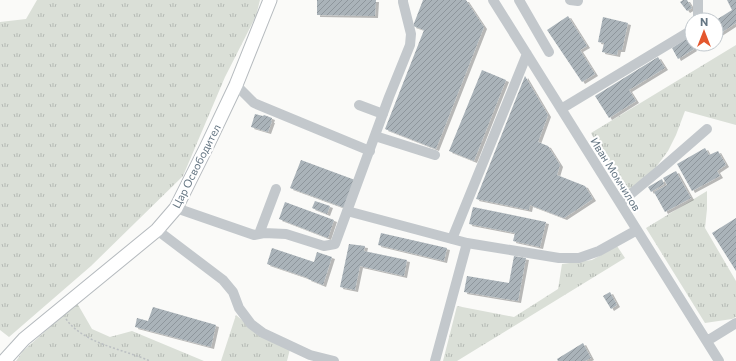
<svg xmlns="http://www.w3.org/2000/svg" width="736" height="361" viewBox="0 0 736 361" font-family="Commissioner,sans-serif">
<defs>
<pattern id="grass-tufts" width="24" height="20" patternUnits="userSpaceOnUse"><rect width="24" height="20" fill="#dadfd7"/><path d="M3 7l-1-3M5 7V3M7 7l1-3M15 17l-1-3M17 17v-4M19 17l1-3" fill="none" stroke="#b4b9b4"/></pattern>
<pattern id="building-hatch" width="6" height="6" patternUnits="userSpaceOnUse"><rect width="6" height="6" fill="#aab3b9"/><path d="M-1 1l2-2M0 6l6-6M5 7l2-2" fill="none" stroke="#8e969c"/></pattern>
<filter id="shadow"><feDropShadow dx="3" dy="2" stdDeviation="0" flood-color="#0004"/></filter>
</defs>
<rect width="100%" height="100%" fill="#fafaf8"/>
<path fill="url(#grass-tufts)" d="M37 0H260L256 16 225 77 183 176 91 266 9 337 0 330V22L26 19Z
M736 45V125L685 111 676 135 668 151 648 178 624 193 591 133Z
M707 191V209L705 228 736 281V317L732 319 705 323 646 228Z
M617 246 625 258 457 361H443L457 306 514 317 558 289 562 264 592 260Z
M77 303 92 329 110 337 132 331 204 361H16L23 351Z
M236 315 260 335 290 349 287 361H221Z"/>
<path fill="url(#building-hatch)" filter="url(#shadow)" d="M317 0H376L375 16 317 15Z
M423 0H466L484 27 436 149 385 129 424 30 413 26Z
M683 0H687L692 8 687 11 680 2Z
M727 0H736V23L716 36V20L732 10Z
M568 16 587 46 580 50 595 74 582 82 547 30Z
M603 17 628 23 622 50H618L617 55 602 52 604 43 598 42Z
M687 38 694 49 678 59 672 48Z
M658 57 665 68 629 90 636 101 609 118 595 96Z
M482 70 506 80 474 161 449 151Z
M525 76 548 115 538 142 548 146 560 165 557 175 585 186 593 199 564 218 530 205 529 210 476 199Z
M255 114 263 116 264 115 272 118 271 121H272L268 132 251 127Z
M705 148 709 155 718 151 726 165 717 171 720 176 692 191 677 164Z
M301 160 355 180 345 208 290 188Z
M676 171 691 198 665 212 654 192 667 185 663 178Z
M662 179 664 184 651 192 648 187Z
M315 201 330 206 327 214 312 208Z
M285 202 334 220 328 238 279 219Z
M473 207 546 222 540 247 513 241 515 233 469 224Z
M736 218V271L712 233Z
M381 233 447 248 444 261 378 245Z
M349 244 365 246 364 251 407 260 404 276 360 266 355 290 340 287Z
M272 248 314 262 317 252 332 257 323 285 308 279V278L267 264Z
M514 256 526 258 518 301 464 292 467 276 509 283Z
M610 292 617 305 611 309 603 296Z
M153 307 216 325 211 347 135 327 137 318 148 321Z
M583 343 591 358 585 361H558L557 359Z"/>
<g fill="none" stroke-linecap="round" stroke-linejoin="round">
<g stroke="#b5babe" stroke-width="15">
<path id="major" d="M4 361 24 339 157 230 176 208 207 146 236 85 270 0"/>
</g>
<path stroke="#bbbfc2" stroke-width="1.5" stroke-dasharray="2 2" stroke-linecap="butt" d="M66 319C84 344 123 349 150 361"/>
<path stroke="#c3c8cc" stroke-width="10" d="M493 0 719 361
M519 0 549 52
M570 0 578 1
M698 20V0
M527 54 452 239 467 243 559 258H579L599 251 637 230
M236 85 254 103 370 151
M359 105 383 114
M561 109 692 30
M375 136 435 155
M620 203 661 169 707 129
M176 208 254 235 264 233 286 234 324 246 335 244 389 97 410 45 411 34 403 2V0
M347 211 452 239
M157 230 223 280 233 292 239 308 251 324 263 333 310 355 334 361
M259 234 276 189
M707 341 736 323
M435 361 467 243"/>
<use href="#major" stroke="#fff" stroke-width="13"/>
</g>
<g text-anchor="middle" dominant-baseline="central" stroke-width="4" stroke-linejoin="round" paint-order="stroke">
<g font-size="11" fill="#657683" stroke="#fff">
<text transform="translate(196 166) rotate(-63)">Цар Освободител</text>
<text transform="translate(616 174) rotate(58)">Иван Момчилов</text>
</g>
</g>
<g transform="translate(704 32)"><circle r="19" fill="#ffffff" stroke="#c1c8cd"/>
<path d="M0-3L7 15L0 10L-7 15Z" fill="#e4572e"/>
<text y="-6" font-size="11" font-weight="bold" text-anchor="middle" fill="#657683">N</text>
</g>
</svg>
